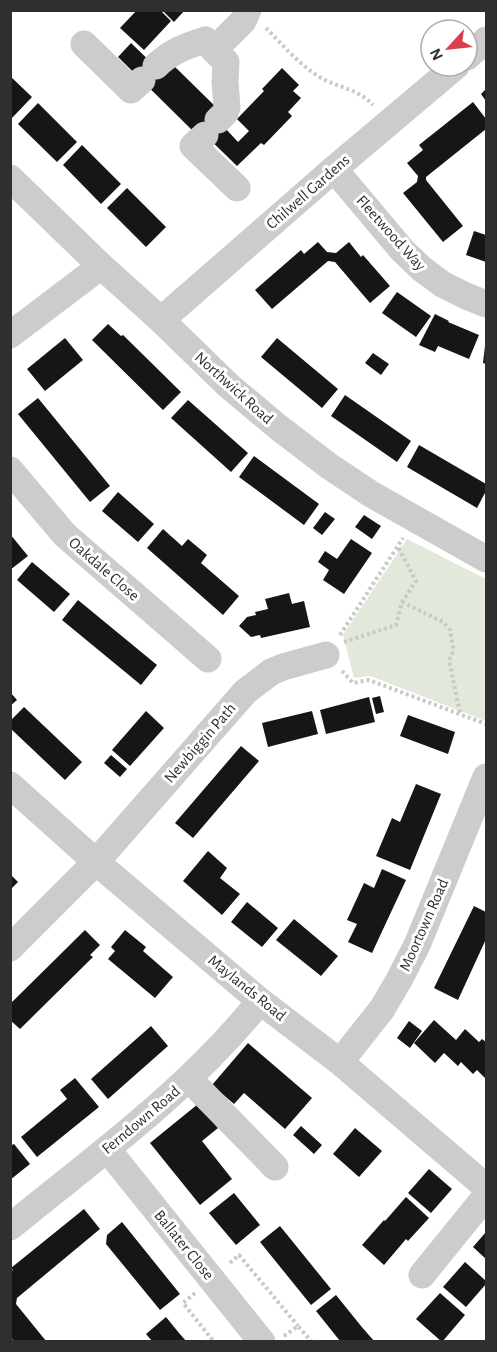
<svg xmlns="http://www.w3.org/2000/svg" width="497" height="1352" viewBox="0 0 497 1352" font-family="'Alegreya Sans',sans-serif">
<rect width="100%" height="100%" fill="#fff"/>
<path fill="#e3e8dc" d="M407 539 486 579V721L370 676 354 678 343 635Z"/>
<path fill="#161616" d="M137 10H160L171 21 144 50 120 28Z
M162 10H185L174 22Z
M131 43 162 73 171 63 218 109 212 114 238 142 249 131 237 119 264 91 262 89 282 68 299 85 293 91 301 98 288 112 292 116 264 145 261 143 237 166 198 128 194 132 118 57Z
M10 76 32 97 12 118 10 116Z
M486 89V101L481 94Z
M473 102 486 119V129L426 177V180L463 226 443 242 403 193 417 182 418 176 407 163 423 150 419 145Z
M38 103 77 142 57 162 18 124Z
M82 145 121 184 101 204 63 165Z
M127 188 166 227 146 247 107 208Z
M474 231 486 235V262L466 255Z
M318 242 327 252 336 253 349 242 361 257 363 255 390 286 370 303 335 262 328 261 272 309 255 290 301 250 304 254Z
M397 292 431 316 416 337 382 313Z
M435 314 449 321 448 322 479 335 469 359 438 346 435 352 419 345Z
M108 324 121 336 123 335 181 392 163 410 92 340Z
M65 338 83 360 45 391 27 369Z
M277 338 338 389 322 408 261 357Z
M485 346 486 347V364L483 363Z
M373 353 389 364 381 375 365 363Z
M345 395 411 441 397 462 331 416Z
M38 398 110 486 90 502 18 414Z
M188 400 248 453 231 472 171 418Z
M419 445 486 484V491L477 508 407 467Z
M254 456 319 504 304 525 239 477Z
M118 492 154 524 138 542 102 511Z
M325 512 335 519 322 535 313 528Z
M364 515 381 526 372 539 355 527Z
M163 529 182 546 188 539 207 555 201 563 239 596 223 615 147 548Z
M10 534 28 556 10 570Z
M351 539 372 553 344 594 323 580 329 570 318 562 325 551 337 559Z
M32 562 70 594 54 612 17 580Z
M289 593 292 604 304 601 310 627 261 638 260 635 251 637 239 626 247 617 256 615 255 612 268 609 265 599Z
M78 600 157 665 141 685 62 620Z
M10 692 17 700 10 706Z
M380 696 384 712 376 714 372 698Z
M369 697 375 722 326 734 320 710Z
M24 707 82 762 65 780 10 728V721Z
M146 711 164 728 130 766 112 750Z
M312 711 318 734 268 747 262 723Z
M408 715 455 732 448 754 400 736Z
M241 746 259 761 193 838 175 823Z
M111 755 127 769 120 777 104 763Z
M416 784 441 794 410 870 376 856 392 818 400 822Z
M208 851 227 868 220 878 240 894 222 915 183 881Z
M382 869 406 880 372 953 348 942 357 924 347 920 364 883 374 888Z
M10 874 18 882 10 890Z
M247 902 278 928 262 947 231 922Z
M474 906 486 912V939L458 1000 434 988Z
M294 919 338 956 321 976 276 940Z
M85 930 100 945 90 955 93 957 20 1029 10 1020V1004Z
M125 930 146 947 143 951 173 977 155 998 108 959 115 951 111 947Z
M434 1020 456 1040 465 1029 479 1042 482 1039 486 1042V1079L477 1070 473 1074 461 1062 458 1066 444 1053 435 1063 414 1043Z
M409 1021 422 1031 410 1048 397 1038Z
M151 1026 168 1046 108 1099 91 1079Z
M248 1043 312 1098 285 1129 244 1093 234 1104 212 1085Z
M75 1078 99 1107 37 1157 21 1137 67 1099 60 1090Z
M198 1104 218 1128 202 1141 232 1179 200 1205 150 1143Z
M301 1126 322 1145 314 1154 293 1135Z
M355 1128 382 1151 359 1177 333 1154Z
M14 1144 30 1164 10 1180V1146Z
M429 1169 452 1189 431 1213 408 1193Z
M234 1193 260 1225 236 1245 209 1213Z
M406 1197 429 1218 408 1241 406 1239 384 1265 362 1245 384 1220 385 1221Z
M84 1209 100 1229 17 1298 16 1304 46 1341H14L10 1337V1271L13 1270 11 1268Z
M122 1222 180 1294 160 1310 106 1244 107 1235Z
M280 1226 331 1289 311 1305 260 1242Z
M486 1232V1259L473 1247Z
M465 1262 486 1281V1284L466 1307 443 1287Z
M440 1293 465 1315 442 1342 416 1319Z
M336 1295 361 1326 374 1341H340L316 1311Z
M166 1317 179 1333 186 1341H152L146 1334Z"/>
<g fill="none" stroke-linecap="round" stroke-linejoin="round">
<path stroke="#c9c9c9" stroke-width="4" stroke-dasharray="3 3" stroke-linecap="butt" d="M266 28C283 45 301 67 323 79 340 88 360 90 373 105
M402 602 443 622 450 630 453 647 452 654 449 660 460 713
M340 635 403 538
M344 642 396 625 402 602 416 581 398 547
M342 671 353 683 369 680 486 724
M230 1263 239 1255 298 1326
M195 1293 183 1303 214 1342
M284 1336 298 1326 312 1342"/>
<path stroke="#ccc" stroke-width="27" d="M84 44 131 90 142 80
M467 57 486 40
M156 66C170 52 186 46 205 40L214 50
M218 120 225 113 227 107 225 82 226 62 214 50 243 21 248 10
M205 135 193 146 237 188
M334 169 402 250 422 269 442 284 466 296 486 304
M10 178 101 266 161 320 229 386 278 427 329 466 371 494 486 559
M161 320 334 169 456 66
M10 335 101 266
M10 470 65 535 208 659
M10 785 96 862 260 1001 340 1062 486 1187
M10 948 96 862 245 692 271 672 283 667 326 655
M340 1062 382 1009 399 980 417 945 486 777
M189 1079 275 1167
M107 1149 262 1342
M10 1227C97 1156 190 1089 260 1001
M422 1275 486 1196"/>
</g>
<g text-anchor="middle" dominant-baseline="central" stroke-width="6" stroke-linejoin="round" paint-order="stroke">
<g font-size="16" fill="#2f2f2f" stroke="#fff">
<text transform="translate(308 192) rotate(-41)">Chilwell Gardens</text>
<text transform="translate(391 233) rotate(48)">Fleetwood Way</text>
<text transform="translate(234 388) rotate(42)">Northwick Road</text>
<text transform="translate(104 569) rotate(41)">Oakdale Close</text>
<text transform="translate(200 743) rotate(-49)">Newbiggin Path</text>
<text transform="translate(424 925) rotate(-66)">Moortown Road</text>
<text transform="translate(247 988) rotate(39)">Maylands Road</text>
<text transform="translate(141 1120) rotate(-40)">Ferndown Road</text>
<text transform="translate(184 1245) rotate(51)">Ballater Close</text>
</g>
</g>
<rect width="497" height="1352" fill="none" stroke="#2f2f2f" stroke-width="24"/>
<g transform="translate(449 48) rotate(243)"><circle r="28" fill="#ffffff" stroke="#acacac" stroke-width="1.5"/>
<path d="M0-4.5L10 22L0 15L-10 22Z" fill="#d93f4c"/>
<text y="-9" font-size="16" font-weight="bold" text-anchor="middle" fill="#2f2f2f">N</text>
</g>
</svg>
